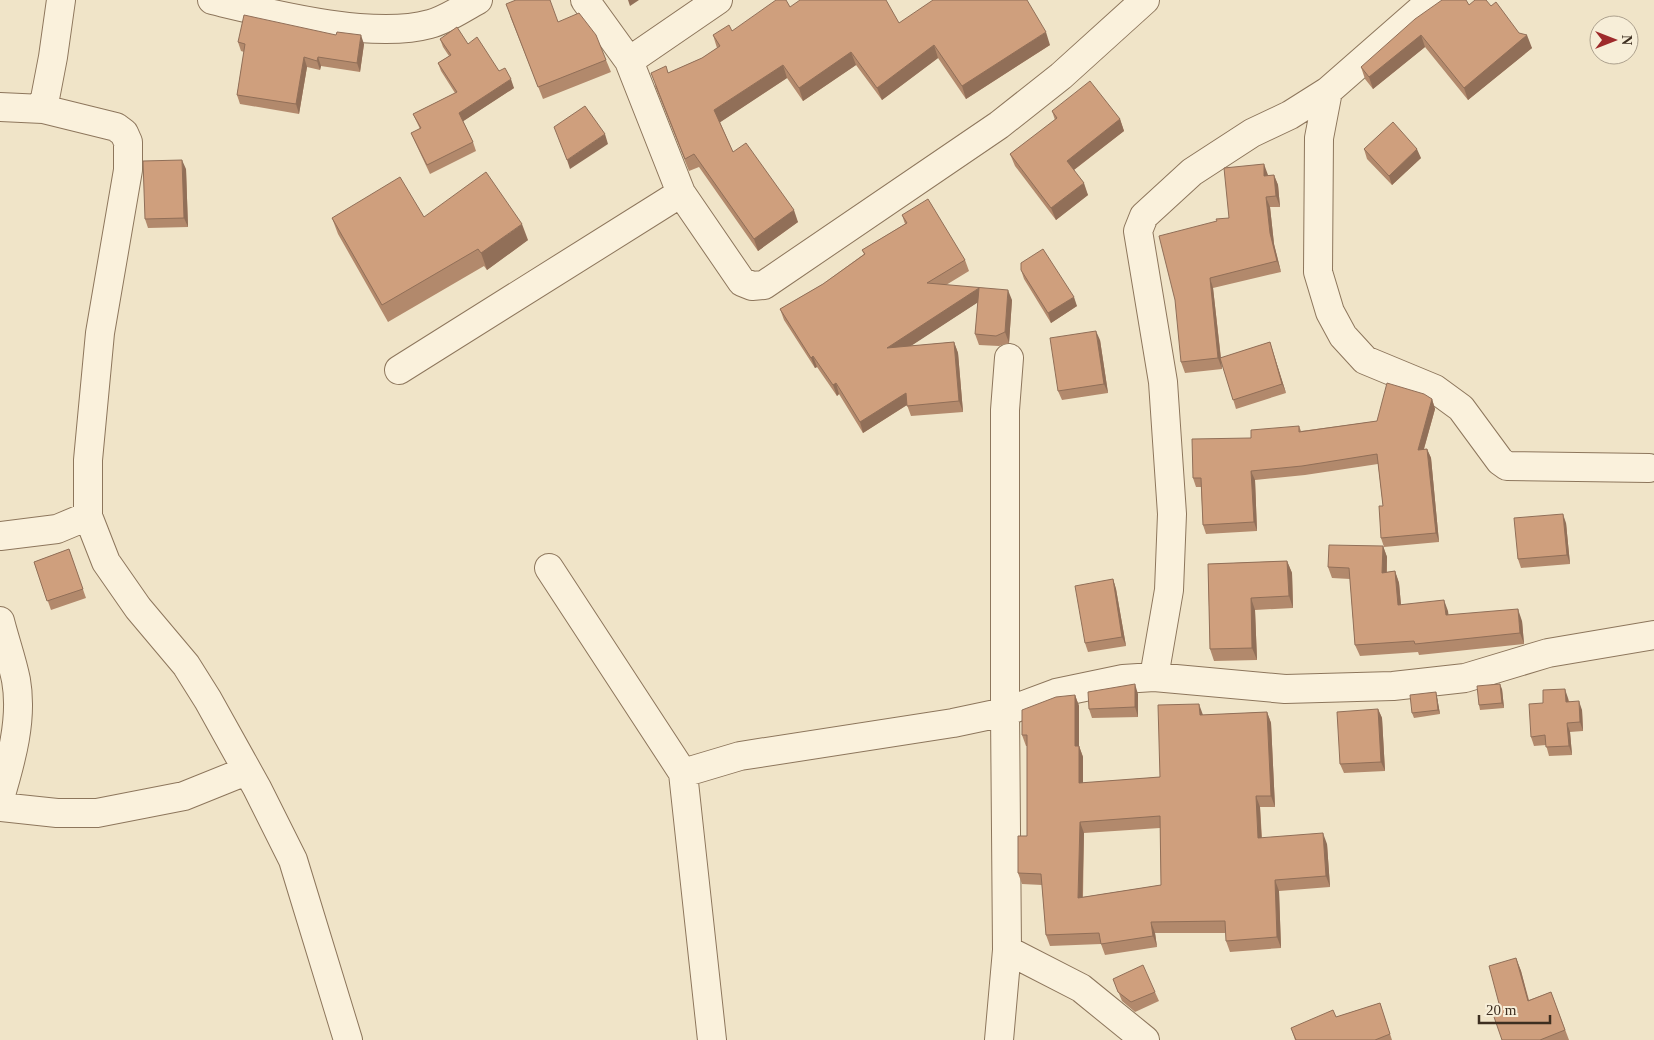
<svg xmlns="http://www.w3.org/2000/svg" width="1654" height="1040" viewBox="0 0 1654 1040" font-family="Georgia,serif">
<rect width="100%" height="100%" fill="#f0e4c8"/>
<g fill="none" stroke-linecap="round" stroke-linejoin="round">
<g stroke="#8d765c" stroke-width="30">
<path id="minor" d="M61 0 53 57 43 109 116 127 124 133 128 142V170L100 333 88 460V516L106 562 138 608 186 665 208 700 257 788 293 860 348 1040
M212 0C271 14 372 40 430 24 446 20 463 8 478 0
M585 0 629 61 681 193 742 282 752 286 764 285 999 125 1061 76 1145 0
M629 61 718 0
M1328 91 1319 138 1318 272 1330 312 1343 336 1365 360 1435 389 1461 408 1500 461 1507 466 1649 468
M0 107 43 109
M399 370 681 193
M0 536 57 529 88 516
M549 568 683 773
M0 621C5 641 12 660 16 680 23 719 11 761 0 798
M1154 677 1169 590 1172 514 1163 382 1138 231 1144 216 1192 172 1252 133 1290 115 1328 91 1432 0
M0 807 57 813H97L184 796 246 771
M1007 950 1081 988 1145 1040
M712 1040 683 773 740 756 953 723 1005 712V410L1009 358
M999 1040 1007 950 1005 712 1056 693 1123 679 1154 677 1285 689 1393 686 1465 678 1548 653 1654 635"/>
</g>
<use href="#minor" stroke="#faf1dc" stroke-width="28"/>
</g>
<path fill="#b2896c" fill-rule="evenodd" d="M1469 5 1491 6 1519 33 1532 48 1468 100 1425 47 1373 89 1365 79 1361 67Z
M790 7 899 23 1050 45 966 99 938 58 882 100 856 65 803 101 787 78 720 122 733 152 798 222 758 251 699 167 689 171 655 86 668 73 702 58 717 48 713 35 732 31Z
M510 16 606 60 611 72 543 99Z
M440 39 468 44 499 71 514 88 463 121 473 142 476 151 430 174 415 142 411 133 420 129 413 114 455 93 441 71 438 63 449 56 443 47Z
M238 42 364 44 360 72 321 66 320 70 307 67 299 114 240 104 237 95 244 52 241 51Z
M1052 111 1120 119 1124 131 1074 170 1088 195 1056 220 1015 166 1010 154 1055 120Z
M1364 149 1421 158 1392 185 1367 159Z
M186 169 188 227 148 228 145 219Z
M1274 175 1278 185 1280 207H1270L1274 244 1281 272 1213 288 1221 358 1270 342 1286 393 1236 409 1221 359 1222 369 1185 373 1181 362 1217 221 1229 218 1268 176Z
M902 215 965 260 969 271 946 285 1012 300 1009 343 999 346 979 345 975 334 978 302 910 346 954 342 958 353 963 412 911 416 907 405 863 433 839 394 837 396 817 367 815 368 784 320 780 309 823 284 864 254 862 250 905 224Z
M424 217 528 240 487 270 484 266 388 322 338 234 332 218Z
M1021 270 1077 306 1051 323 1024 279Z
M1100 340 1108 393 1062 400 1058 391Z
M1432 399 1435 409 1424 449H1427L1431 458 1439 542 1384 547 1381 538 1383 506 1378 464 1305 475 1255 480 1257 531 1206 534 1203 525 1201 487H1196L1193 478 1251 438 1299 426 1301 431 1377 421Z
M1566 523 1570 564 1521 568 1518 559Z
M1383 546 1387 557V572L1395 571 1399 583 1401 605 1448 611V615L1522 621 1524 644 1419 655 1418 652 1360 656 1355 645 1350 579 1332 578 1328 567Z
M69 549 86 598 51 610 34 562Z
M1287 561 1292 573 1293 608 1255 610 1257 660 1214 661 1210 649 1208 564Z
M1113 579 1116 589 1126 646 1088 652 1085 643Z
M1502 689 1504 708 1480 710 1479 705Z
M1138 694V717L1092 718 1089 709Z
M1075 695 1079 706V746L1083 757V783L1160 777 1203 715 1267 712 1271 723 1275 807H1260L1262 838 1327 844 1330 887 1279 891 1281 948 1230 952 1226 941V933H1155L1157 947 1105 955 1101 944 1050 946 1046 935 1042 885 1022 884 1018 873 1027 836V746H1026L1022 735ZM1160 828 1161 885 1083 897 1084 833Z
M1437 697 1440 714 1414 718 1412 713Z
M1568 698 1569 701 1582 710 1583 731 1570 732 1572 755 1549 756 1546 745 1534 746 1531 737 1543 703Z
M1378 709 1382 718 1385 771 1344 773 1340 764Z
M1516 958 1521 971 1529 1000 1551 992 1569 1040H1502L1501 1011Z
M1113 979 1155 992 1159 1001 1135 1012 1122 1001Z
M1380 1003 1392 1040H1295L1291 1028 1336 1017Z"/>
<path fill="#916f58" d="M628 0H639L630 6Z
M1046 32 1050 45 966 99 962 86Z
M361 35 364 44 360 72 357 63Z
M1421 35 1425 47 1373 89 1369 77Z
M1527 35 1532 48 1468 100 1464 88Z
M934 45 938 58 882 100 877 88Z
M851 52 856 65 803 101 799 88Z
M304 57 307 67 299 114 296 104Z
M318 57 321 66 320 70 317 61Z
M783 65 787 78 719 123 714 110Z
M511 79 514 88 462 122 459 113Z
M1120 119 1124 131 1071 172 1067 161Z
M605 134 608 144 570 169 567 160Z
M1417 149 1421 158 1392 185 1389 176Z
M182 160 186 169 188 227 184 218Z
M1264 164 1268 175V187L1264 176Z
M1274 175 1278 185 1280 207 1276 196Z
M1084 183 1088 195 1056 220 1051 208Z
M1266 197 1270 207 1274 244 1281 272 1277 261 1270 233Z
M794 210 798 222 758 251 754 239Z
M522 224 528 240 487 270 481 253Z
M1210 278 1213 288 1222 369 1218 358Z
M979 288 983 299 891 359 887 348Z
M1008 290 1012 300 1009 343 1005 332Z
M1074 297 1077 306 1051 323 1048 313Z
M1096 331 1100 340 1108 393 1104 384Z
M954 342 958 353 963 412 959 401Z
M1270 342 1273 352 1286 393 1282 384Z
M813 356 817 367 815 368 811 358Z
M836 383 839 394 837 396 833 385Z
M906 393 910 403 863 433 860 422Z
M1432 399 1435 409 1421 459 1418 450Z
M1427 449 1431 458 1439 542 1436 533Z
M1251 471 1255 480 1257 531 1254 522Z
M1563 514 1566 523 1570 564 1567 555Z
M1383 546 1387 557 1386 584 1382 573Z
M1287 561 1292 573 1293 608 1289 596Z
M1395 571 1399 583 1402 616 1398 605Z
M1113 579 1116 589 1126 646 1122 637Z
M1251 598 1255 610 1257 660 1252 648Z
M1444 600 1448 611 1450 626 1446 615Z
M1518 609 1522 621 1524 644 1520 633Z
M1135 684 1138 694V717L1135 707Z
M1500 684 1502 689 1504 708 1502 703Z
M1565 689 1568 698 1569 711 1566 702Z
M1436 692 1437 697 1440 714 1438 710Z
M1075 695 1079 706V757L1075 746Z
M1579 701 1582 710 1583 731 1580 722Z
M1199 704 1203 715 1204 726 1200 715Z
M1378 709 1382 718 1385 771 1381 762Z
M1267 712 1271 723 1275 807 1271 796Z
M1567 723 1570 732 1572 755 1569 746Z
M1079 746 1083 757V794L1079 783Z
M1256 796 1260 807 1262 849 1258 838Z
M1080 822 1084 833 1082 909 1078 898Z
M1323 833 1327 844 1330 887 1326 876Z
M1275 880 1279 891 1281 948 1277 937Z
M1151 922 1155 933 1157 947 1153 936Z
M1516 958 1521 971 1532 1014 1528 1001Z"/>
<path fill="#cf9f7d" stroke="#916f58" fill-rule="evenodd" d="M516 0H550L558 22 579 13 596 35 606 60 538 87 506 4Z
M776 0H786L790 7 800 0H886L899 23 933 0H1027L1046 32 962 86 934 45 877 88 851 52 799 88 783 65 714 110 733 152 746 143 794 210 754 239 694 154 685 159 651 73 666 66 668 73 702 58 720 46 713 35 729 25 732 31Z
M1442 0H1466L1469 5 1475 0H1486L1491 6 1496 2 1519 33 1527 35 1464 88 1421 35 1369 77 1361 67 1415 19Z
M244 15 336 35 337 32 361 35 357 63 318 57 317 61 304 57 296 104 237 95 245 44 238 42Z
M457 27 468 44 477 37 499 71 505 68 511 79 459 113 473 142 427 165 411 133 421 128 413 114 457 92 438 63 451 55 440 39Z
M1090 81 1120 119 1067 161 1084 183 1051 208 1010 154 1057 118 1052 111Z
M585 106 605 134 567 160 554 127Z
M1393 122 1417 149 1389 176 1364 149Z
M182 160 184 218 145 219 143 161Z
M1264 164V176L1274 175 1276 196 1266 197 1270 233 1277 261 1210 278 1218 358 1181 362 1175 300 1159 236 1217 221 1216 219 1229 218 1224 168Z
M486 172 522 224 481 253 478 249 382 305 332 218 400 177 424 217Z
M928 199 965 260 927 283 1008 290 1005 332 996 336 975 334 979 288 887 348 954 342 959 401 907 406 906 393 860 422 836 383 833 385 813 356 811 358 780 309 823 284 865 254 862 250 907 223 902 215Z
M1043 249 1074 297 1048 313 1021 270V263Z
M1096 331 1104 384 1058 391 1050 338Z
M1270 342 1282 384 1233 400 1220 358Z
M1387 383 1424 394 1432 399 1418 450 1427 449 1436 533 1381 538 1379 506H1383L1377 454 1302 466 1251 471 1254 522 1203 525 1201 478H1193L1192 439 1251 438V430L1299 426V432L1377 421Z
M1563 514 1567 555 1518 559 1514 518Z
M1329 545 1383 546 1382 573 1395 571 1398 605 1444 600 1446 615 1518 609 1520 633 1415 644 1414 641 1355 645 1349 568 1328 567Z
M69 549 83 589 47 601 34 562Z
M1287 561 1289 596 1251 598 1252 648 1210 649 1208 564Z
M1113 579 1122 637 1085 643 1075 586Z
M1135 684V707L1089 709 1088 692Z
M1500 684 1502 703 1479 705 1477 686Z
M1565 689 1566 702 1579 701 1580 722 1567 723 1569 746 1546 747 1545 735 1531 737 1529 704 1543 703V690Z
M1436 692 1438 710 1412 713 1410 695Z
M1075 695V746H1079V783L1160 777 1158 705 1199 704 1200 715 1267 712 1271 796H1256L1258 838 1323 833 1326 876 1275 880 1277 937 1226 941 1225 921 1151 922 1153 936 1101 944 1099 933 1046 935 1041 874 1018 873V836H1027V735H1022V710L1056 697ZM1160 816 1161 885 1078 898 1080 822Z
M1378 709 1381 762 1340 764 1337 712Z
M1516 958 1528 1001 1551 992 1565 1030 1540 1040H1502L1493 1014 1501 1011 1489 966Z
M1143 965 1155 992 1131 1002 1118 992 1113 979Z
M1380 1003 1390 1034 1375 1040H1296L1291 1028 1333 1010 1336 1017Z"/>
<g transform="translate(1614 40) rotate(90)"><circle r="24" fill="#f7eed8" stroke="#ada18e"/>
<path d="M0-4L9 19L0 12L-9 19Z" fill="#9e2a2b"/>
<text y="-8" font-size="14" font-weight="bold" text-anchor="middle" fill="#3d2e20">N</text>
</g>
<path d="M1479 1015v8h71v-8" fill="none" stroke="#3d2e20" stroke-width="2.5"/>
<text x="1486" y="1015" font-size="15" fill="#3d2e20" stroke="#f7eed8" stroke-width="4" paint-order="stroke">20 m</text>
</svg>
